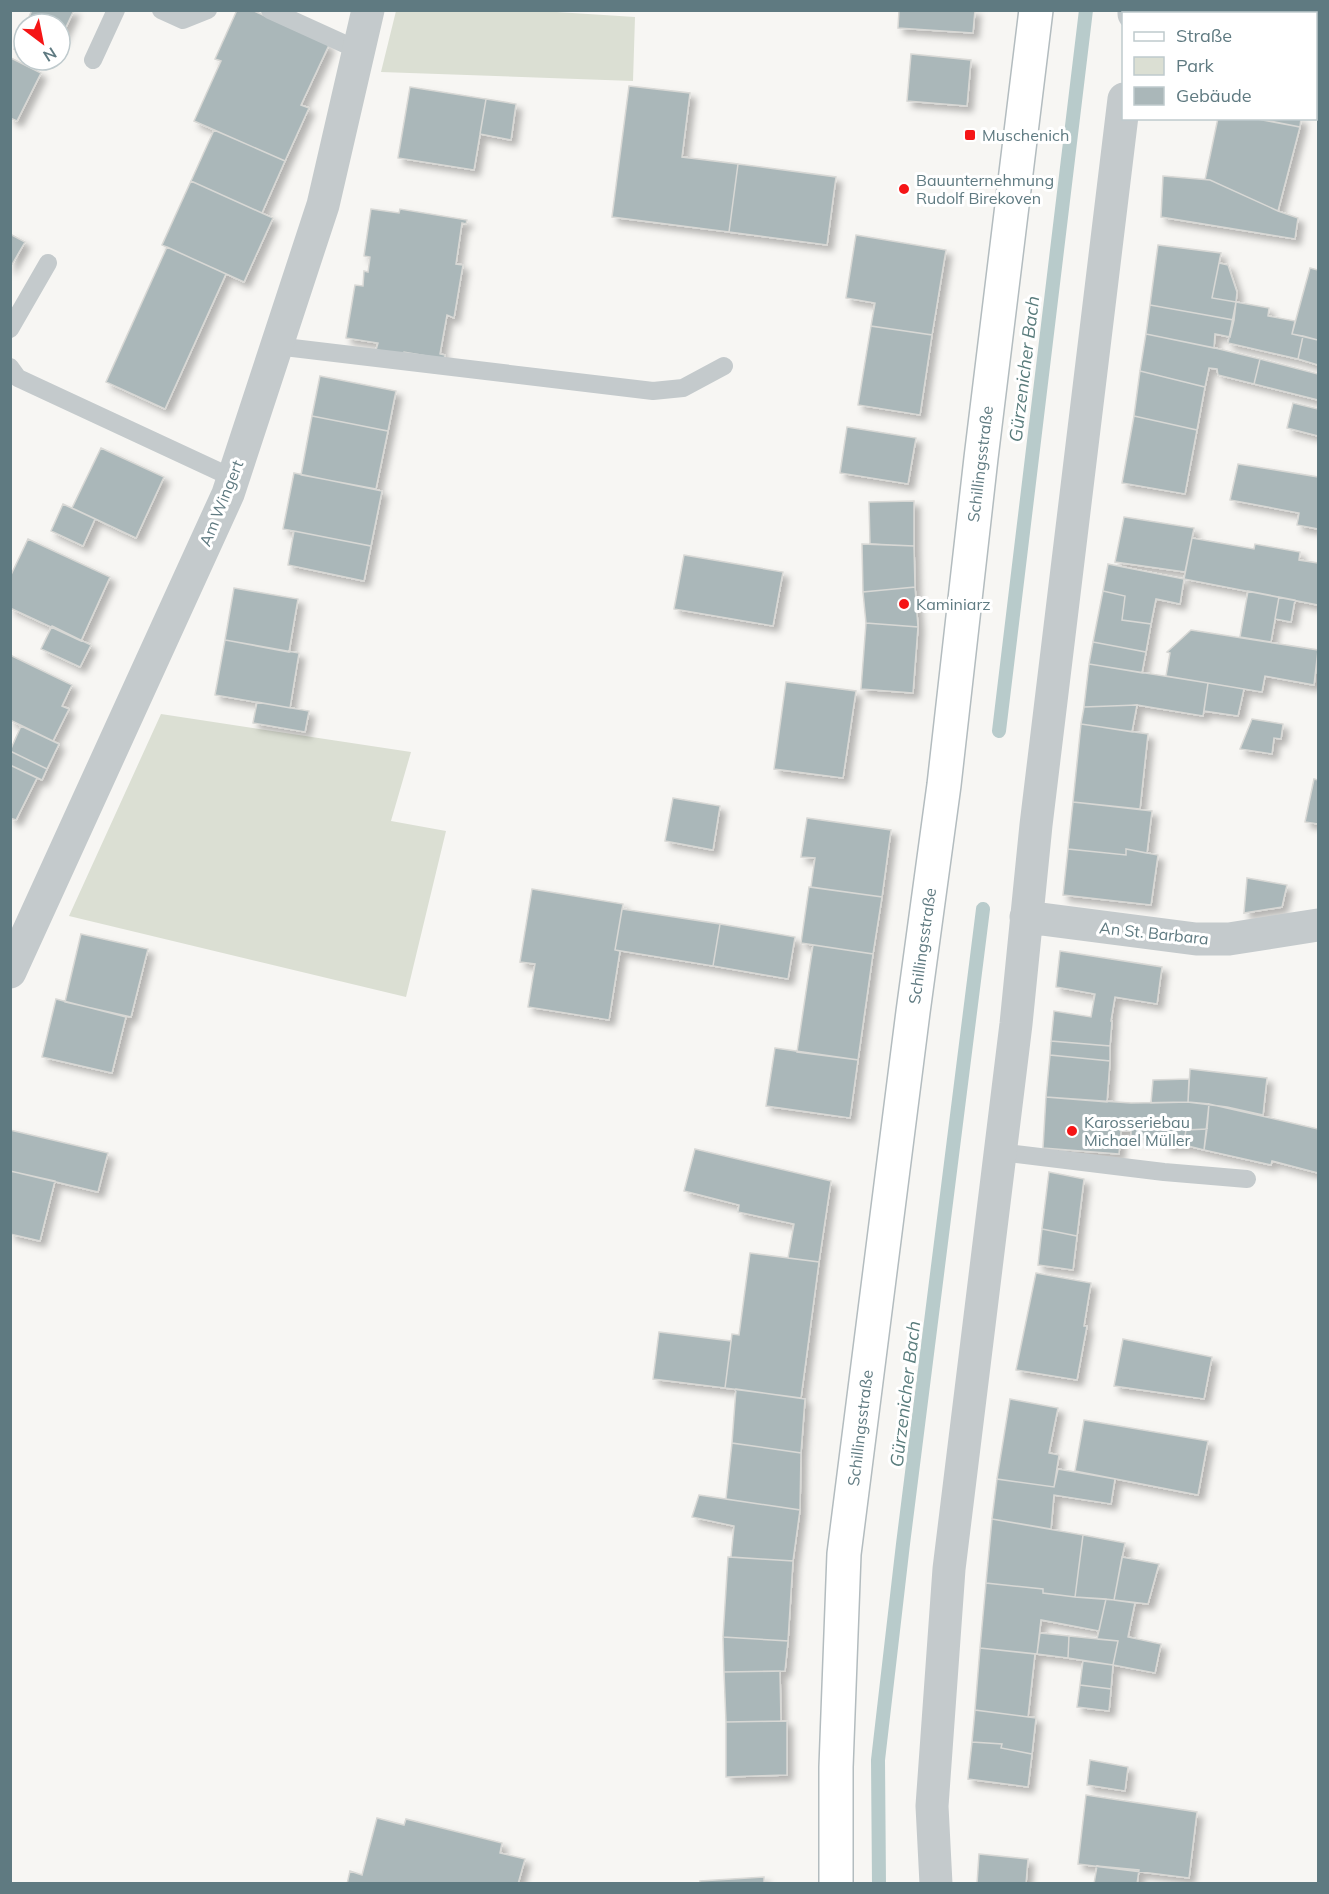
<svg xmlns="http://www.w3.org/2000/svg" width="1329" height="1894" viewBox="0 0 1329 1894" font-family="Mulish,sans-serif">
<defs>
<filter id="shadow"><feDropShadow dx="5.5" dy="5.5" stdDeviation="3" flood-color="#0004"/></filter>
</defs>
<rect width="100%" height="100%" fill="#f7f6f3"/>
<path fill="#dbdfd3" d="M541 11 635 17 633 81 381 72 396 11Z
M161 714 411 752 391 821 446 831 406 997 69 916Z"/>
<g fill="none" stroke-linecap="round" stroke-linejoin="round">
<path stroke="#b8cbcb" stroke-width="14" d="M999 731 1086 10
M879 1884 878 1760 903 1544 983 909"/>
</g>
<path fill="#aab7b9" stroke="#d8d8d5" stroke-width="1.5" filter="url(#shadow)" d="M32 10H74L60 40V24H26Z
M237 10H252L329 45 301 105 309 108 285 161 194 121 221 61 215 59Z
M899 10H975L973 33 898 28Z
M24 28V53L14 49Z
M911 54 971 60 967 106 907 101Z
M11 58 41 73 17 121 10 118Z
M629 86 690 93 682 157 738 164 729 232 612 217Z
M410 87 486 99 474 170 398 158Z
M486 99 516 104 511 140 480 134Z
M1218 118H1252L1300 127 1278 211 1210 180H1205Z
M1255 118H1301L1300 127Z
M214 130 285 161 262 213 191 181Z
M738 164 836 177 827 245 729 232Z
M1163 176 1210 180 1278 211 1298 218 1295 239 1161 217Z
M191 181 273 218 244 282 162 245Z
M371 209 399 213 400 209 467 220 466 224 462 223 456 264 463 265 454 318 447 315 440 354 445 355 444 359 404 352 403 355 376 350 378 343 346 338 355 285 363 286 364 271 368 272 370 257 364 256Z
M10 234 25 242 10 268Z
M856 235 946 250 932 335 871 326 875 303 846 298Z
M1158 245 1221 253 1212 298 1236 302 1234 320 1150 305Z
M167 247 226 274 165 409 106 382Z
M1219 263 1228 265 1237 292 1236 302 1212 298Z
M1310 268 1318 270V340L1292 334Z
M1236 302 1269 308 1268 316 1295 321 1292 334 1303 336 1298 359 1228 343Z
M1150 305 1234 320 1230 337 1215 334 1214 348 1146 334Z
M871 326 932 335 920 415 858 405Z
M1146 334 1215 348 1260 359 1254 384 1218 375 1217 369 1209 368 1205 387 1140 371Z
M1303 336 1318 340V365L1298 359Z
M1260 359 1318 374V400L1254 384Z
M1140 371 1205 387 1197 430 1134 416Z
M320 376 396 391 388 431 312 416Z
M1293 403 1318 409V436L1287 428Z
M312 416 388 431 376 489 301 475Z
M1134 416 1197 430 1185 494 1122 483Z
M847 427 916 438 908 484 840 473Z
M101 448 164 477 136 538 72 508Z
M1238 464 1318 477V529L1297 525 1299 513 1230 500Z
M294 473 382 491 371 546 283 529Z
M914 501V546L870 544 869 502Z
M63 504 95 519 83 546 51 531Z
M1124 517 1194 528 1185 572 1115 562Z
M294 531 371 546 364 581 288 565Z
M1192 538 1254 549 1255 544 1300 552 1299 560 1318 563V605L1184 579Z
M28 539 110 577 81 641 10 608V577Z
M862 544 914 546 915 587 863 592Z
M684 555 783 572 773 626 674 609Z
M1108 564 1184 579 1180 604 1156 599 1151 624 1122 620 1125 596 1103 591Z
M915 587 918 627 866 623 863 592Z
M234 588 298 599 289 652 225 640Z
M1103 591 1125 596 1122 620 1151 624 1146 652 1093 642Z
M1248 591 1279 597 1271 642 1240 637Z
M1279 597 1295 600 1291 622 1275 619Z
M866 623 918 627 913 693 861 689Z
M52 626 91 645 80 667 41 649Z
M1191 630 1318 650 1314 685 1265 676 1262 692 1166 676 1170 653 1167 652Z
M225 640 299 653 290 708 215 695Z
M1093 642 1146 652 1142 673 1089 664Z
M10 655 72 685 62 706 69 709 53 741 10 720Z
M1089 664 1208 683 1203 716 1137 705 1084 707Z
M786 682 856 691 843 778 774 769Z
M1208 683 1244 689 1238 716 1204 711Z
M257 702 309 711 305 732 253 723Z
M1137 705 1132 732 1081 724 1084 707Z
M1252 719 1283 724 1281 739 1274 738 1272 754 1240 749Z
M1081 724 1148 734 1140 809 1073 802Z
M21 726 59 744 47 769 10 751Z
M10 751 47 769 42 780 10 765Z
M10 765 37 778 16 820 10 818Z
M1314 779 1318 780V824L1305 822Z
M673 798 720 806 713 850 665 841Z
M1073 802 1152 811 1147 853 1126 849V855L1068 849Z
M807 818 891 830 882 897 811 887 815 858 801 857Z
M1068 849 1126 855V849L1158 855 1151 905 1063 895Z
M1247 878 1287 885 1282 907 1244 913Z
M809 887 882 897 873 954 801 943Z
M532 889 623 904 615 950 620 951 609 1020 528 1007 535 964 520 962Z
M622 909 720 924 713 966 615 950Z
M720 924 795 937 788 979 713 966Z
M81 934 148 949 131 1017 65 1002Z
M813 945 873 954 858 1060 797 1052Z
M1060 951 1162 967 1157 1004 1115 997 1111 1021H1112L1110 1046 1051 1041 1054 1011 1091 1017 1095 994 1056 987Z
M56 999 126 1017 112 1073 42 1057Z
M1051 1041 1110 1046V1061L1050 1055Z
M775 1048 858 1060 850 1118 766 1106Z
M1050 1055 1110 1061 1107 1102 1046 1097Z
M1190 1069 1267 1078 1263 1115 1227 1107 1188 1102Z
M1189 1079 1188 1102 1151 1103 1153 1080Z
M1046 1097 1131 1103 1188 1102 1209 1104 1207 1129 1186 1130 1185 1136H1189L1188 1146H1165V1137H1131V1131H1121L1119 1154 1043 1148Z
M1209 1104 1318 1129V1173L1272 1161 1271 1165 1204 1150Z
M1207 1129 1204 1150 1188 1146 1189 1136H1185L1186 1130Z
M10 1130 108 1153 98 1192 10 1171Z
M695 1149 831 1181 819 1262 788 1258 794 1224 738 1212 739 1205 684 1191Z
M10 1171 55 1181 40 1241 10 1234Z
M1049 1172 1084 1179 1077 1236 1042 1229Z
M1042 1229 1077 1236 1073 1270 1038 1265Z
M750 1253 819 1262 801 1398 725 1388 732 1334 739 1335Z
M1036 1273 1091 1283 1084 1326H1087L1077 1380 1016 1370Z
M659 1332 731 1341 725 1388 653 1379Z
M1123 1339 1212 1357 1204 1399 1114 1386Z
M736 1389 805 1399 801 1453 732 1443Z
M1010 1399 1058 1408 1049 1453 1059 1455 1054 1487 997 1479Z
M1084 1420 1208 1441 1198 1495 1075 1471Z
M732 1443 801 1453 800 1510 726 1499Z
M1058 1469 1115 1479 1111 1504 1054 1495 1051 1529 992 1519 997 1479 1054 1487Z
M699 1495 800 1510 793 1561 731 1557 734 1526 692 1517Z
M992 1519 1083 1535 1075 1597 1043 1593V1589L986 1583Z
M1083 1535 1125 1543 1114 1600 1075 1597Z
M728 1557 793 1561 788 1641 723 1637Z
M1122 1557 1159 1564 1148 1604 1114 1600Z
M986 1583 1043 1589V1593L1075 1597 1106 1599 1099 1631 1041 1620 1037 1654 980 1648Z
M1106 1599 1135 1603 1128 1637 1161 1644 1155 1673 1113 1665 1118 1641 1097 1639Z
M1040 1633 1069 1636 1068 1658 1037 1654Z
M1069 1636 1118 1641 1113 1665 1068 1658Z
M723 1637 788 1641 785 1671 724 1672Z
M980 1648 1035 1654 1028 1717 975 1710Z
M1083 1661 1113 1665 1111 1689 1080 1685Z
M780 1671 781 1721 726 1722 724 1672Z
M1080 1685 1111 1689 1109 1711 1077 1707Z
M975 1710 1036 1718 1032 1754 1001 1748 1002 1744 972 1742Z
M787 1721V1775L726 1777V1722Z
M972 1742 1002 1744 1001 1748 1032 1754 1028 1787 968 1779Z
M1090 1760 1128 1767 1125 1791 1087 1785Z
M1086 1795 1197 1812 1189 1878 1078 1864Z
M377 1818 404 1825 406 1819 502 1843 500 1853 525 1859 518 1884H347L350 1871 362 1875Z
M979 1854 1028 1859 1026 1884H977Z
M1097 1866 1139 1870 1137 1884H1094Z
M764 1877V1884H700V1881Z"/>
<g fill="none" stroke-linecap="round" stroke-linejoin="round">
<g stroke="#b3bcbf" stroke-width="36">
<path id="secondary" d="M836 1884V1767L844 1554 913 1012 944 785 981 458 1036 10"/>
</g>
<path stroke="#c4cacc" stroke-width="18" d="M161 10 183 20 208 10
M270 10 358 50
M93 60 116 10
M10 329 48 263
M276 346 653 391 683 388 724 366
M10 367 18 378 233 478
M1000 1152 1164 1172 1247 1179"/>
<path stroke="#c4cacc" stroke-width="33" d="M1134 14V10
M1316 69 1318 70
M1026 917 1196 939H1229L1318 925
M10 972 228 494 323 205 368 10
M936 1884 932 1806 949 1569 1016 1024 1036 825 1124 99"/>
<use href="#secondary" stroke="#fff" stroke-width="33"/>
</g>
<g fill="#f51516" stroke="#fff" stroke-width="2">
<rect x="964" y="129" width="12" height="12" rx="3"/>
<circle cx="904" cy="189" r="6"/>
<circle cx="904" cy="604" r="6"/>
<circle cx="1072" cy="1131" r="6"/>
</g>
<g text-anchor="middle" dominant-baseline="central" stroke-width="6" stroke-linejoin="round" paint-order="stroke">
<g font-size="16" fill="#5f7a81" stroke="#fff" text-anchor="start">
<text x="982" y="135">Muschenich</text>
<text x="916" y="180">Bauunternehmung<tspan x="916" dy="18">Rudolf Birekoven</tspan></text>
<text x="916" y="604">Kaminiarz</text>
<text x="1084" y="1122">Karosseriebau<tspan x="1084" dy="18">Michael Müller</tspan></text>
</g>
<g font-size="16" fill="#5f7a81" stroke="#fff">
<text transform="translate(980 464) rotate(-83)">Schillingsstraße</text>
<text transform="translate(221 503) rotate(-68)">Am Wingert</text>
<text transform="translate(1154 933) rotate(6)">An St. Barbara</text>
<text transform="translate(922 946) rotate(-82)">Schillingsstraße</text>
<text transform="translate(860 1428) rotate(-83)">Schillingsstraße</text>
</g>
<g font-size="18" font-style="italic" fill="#597c7c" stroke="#fff">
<text transform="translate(1024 369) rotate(-83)">Gürzenicher Bach</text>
<text transform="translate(905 1394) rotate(-83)">Gürzenicher Bach</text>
</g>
</g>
<rect width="1329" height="1894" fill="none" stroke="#5f7a81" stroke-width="24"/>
<rect x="1122" y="12" width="195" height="108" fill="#ffffff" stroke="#bfcacd" stroke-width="1.5"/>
<rect x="1134" y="32" width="30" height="9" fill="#ffffff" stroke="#bfcacd" stroke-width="1.5"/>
<text x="1176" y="42" font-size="18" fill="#5f7a81">Straße</text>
<rect x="1134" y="57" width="30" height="18" fill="#dbdfd3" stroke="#bfcacd" stroke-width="1.5"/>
<text x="1176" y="72" font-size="18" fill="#5f7a81">Park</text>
<rect x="1134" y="87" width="30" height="18" fill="#aab7b9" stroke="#bfcacd" stroke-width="1.5"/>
<text x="1176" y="102" font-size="18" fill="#5f7a81">Gebäude</text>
<g transform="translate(42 42) rotate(148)"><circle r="28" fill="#ffffff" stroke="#bfcacd" stroke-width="1.5"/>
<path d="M0-4.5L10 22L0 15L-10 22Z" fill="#f51516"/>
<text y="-9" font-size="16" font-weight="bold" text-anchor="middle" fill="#5f7a81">N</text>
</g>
</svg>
